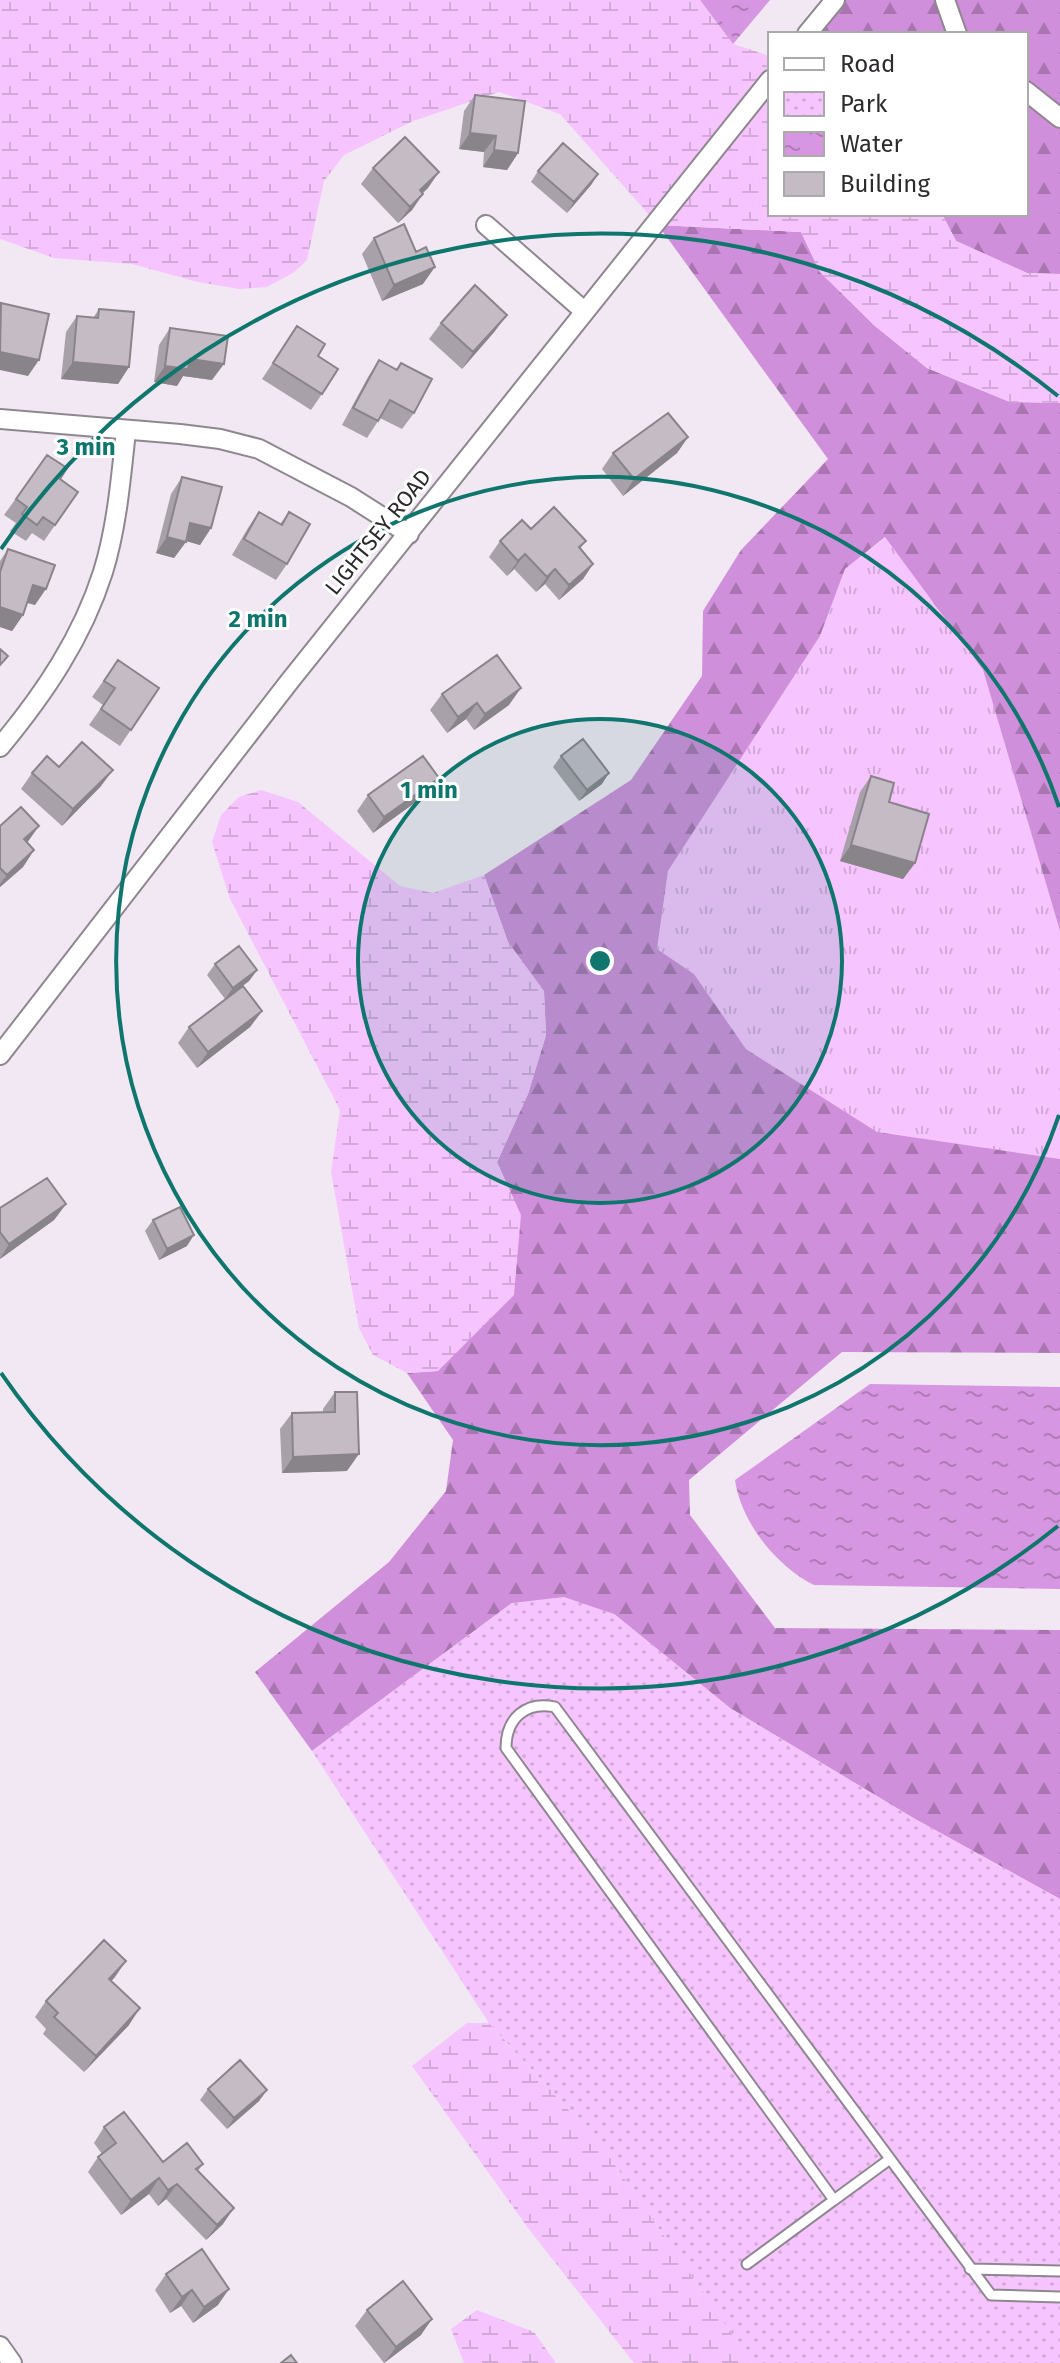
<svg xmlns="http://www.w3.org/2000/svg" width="1060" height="2363" viewBox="0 0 1060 2363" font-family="'Fira Sans',sans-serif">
<defs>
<pattern id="grass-tufts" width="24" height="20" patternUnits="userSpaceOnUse" patternTransform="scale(2)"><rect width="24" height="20" fill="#f6c4fe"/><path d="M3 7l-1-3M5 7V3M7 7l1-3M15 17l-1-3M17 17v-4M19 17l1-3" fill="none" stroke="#d3a9da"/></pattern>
<pattern id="forest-firs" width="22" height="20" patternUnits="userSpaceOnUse" patternTransform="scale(2)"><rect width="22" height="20" fill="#d08fda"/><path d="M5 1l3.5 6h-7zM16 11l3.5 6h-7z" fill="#a975b1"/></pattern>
<pattern id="wetland-marsh" width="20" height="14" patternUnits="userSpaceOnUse" patternTransform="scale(2)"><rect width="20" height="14" fill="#f6c4fe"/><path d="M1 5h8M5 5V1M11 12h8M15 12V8" fill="none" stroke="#d3a9da"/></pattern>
<pattern id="park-dots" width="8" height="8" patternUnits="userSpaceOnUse" patternTransform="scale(2)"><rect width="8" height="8" fill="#f6c4fe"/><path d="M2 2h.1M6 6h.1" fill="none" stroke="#d3a9da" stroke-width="1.8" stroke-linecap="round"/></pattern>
<pattern id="water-ripples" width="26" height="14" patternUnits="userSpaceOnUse" patternTransform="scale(2)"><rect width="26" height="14" fill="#d796e1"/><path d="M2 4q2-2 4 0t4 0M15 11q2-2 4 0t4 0" fill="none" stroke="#af7bb7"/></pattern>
</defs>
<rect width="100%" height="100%" fill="#f2e8f3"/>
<path fill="url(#grass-tufts)" d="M886 537 983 670 1060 931V1159L877 1133 746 1049 694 974 657 949 668 871 820 636 845 569Z"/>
<path fill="url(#forest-firs)" d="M838 0H1060V274L1027 273 956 241 942 214H1026V34H811Z
M658 225 801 232 820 272 875 326 927 368 1010 402 1060 403V931L983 670 885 537 845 569 820 636 668 871 657 949 694 974 746 1049 877 1132 1060 1159V1353L842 1352 689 1480 690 1515 775 1628 1060 1630V1899L915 1819 730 1708 614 1614 512 1603 312 1751 255 1672 389 1562 446 1491 453 1440 407 1373 438 1371 520 1215 497 1162 528 1094 546 1035 544 992 508 942 484 875 631 780 702 676 703 611 741 550 828 459Z"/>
<path fill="url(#wetland-marsh)" d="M0 0H700L733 44 770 56V214H942L956 241 1027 273 1060 274V403L1010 402 927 368 875 326 820 272 801 232 658 225 560 114 499 92 413 121 344 155 324 181 307 260 293 273 267 287 239 289 198 282 132 264 54 258 0 239Z
M261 790 298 802 400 886 433 893 484 875 508 942 544 991 546 1035 528 1094 497 1162 521 1215 514 1295 438 1371 407 1373 373 1355 359 1328 331 1172 340 1110 230 899 212 842 221 815 239 797Z
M467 2023H489L602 2146 752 2363H634L528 2228 412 2066Z
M477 2310 534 2332 556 2363H464L451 2329Z"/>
<path fill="url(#park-dots)" d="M564 1597 614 1614 730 1708 915 1819 1060 1899V2363H752L602 2146 489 2023 312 1751 512 1603Z"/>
<path fill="url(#water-ripples)" d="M700 0H770L733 44Z
M870 1384 1060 1387V1589L814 1585C776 1566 741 1522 735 1480Z"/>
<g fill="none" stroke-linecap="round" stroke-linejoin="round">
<g stroke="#8f8790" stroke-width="13">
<path id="service" d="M890 2159 834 2200 506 1748C506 1718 526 1701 555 1707L991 2295 1060 2297
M747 2264 834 2200
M970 2269 1060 2271"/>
</g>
<g stroke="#8f8790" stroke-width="22">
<path id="minor" d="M945 0 957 34
M807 34 835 0
M1026 91 1060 118
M486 225 584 311
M0 419 180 434 220 439 259 449 351 497 409 534
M0 747C44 694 82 638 103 572 117 527 121 477 126 431
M0 1055 289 682 770 80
M0 2346 12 2363"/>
</g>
<use href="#service" stroke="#fff" stroke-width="9"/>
<use href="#minor" stroke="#fff" stroke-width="18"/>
</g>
<path fill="#a9a1a9" d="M475 95 518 153 507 170 483 167 484 152 459 149 464 111Z
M373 168 428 188 423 193 412 210 398 223 361 184Z
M538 171 598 174 591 185 567 213 531 182Z
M374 238 423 284 382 301 362 254Z
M99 309 129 367 118 384 61 379 66 332 77 316 93 318Z
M441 323 495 331 462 369 429 339Z
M297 326 318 356 322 394 311 410 262 379Z
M170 328 212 380 183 376 177 386 154 382 159 345Z
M379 360 396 369 401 363 414 413 402 429 380 418 367 438 342 425 368 377Z
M688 437 677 453 623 496 602 469 613 453Z
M47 455 60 479 78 492 44 541 32 533 26 541 10 531 16 523 4 515Z
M182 477 211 528 200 545 186 541 174 558 156 553 171 494Z
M259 512 280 524 289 512 287 564 276 580 232 555 248 528Z
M531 529 586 541 580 549 593 564 583 579 559 600 545 584 536 592 514 569 507 576 489 557 500 541Z
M8 549 35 605 27 603 23 615 12 631 0 627V561Z
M118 660 159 688 120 746 89 725 103 705 92 697Z
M442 694 509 705 474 730 466 719 447 733 430 710Z
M561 756 602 784 579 801 553 767Z
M59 767 101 786 62 826 21 789 32 773Z
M871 776 889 802 915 863 903 879 840 861 860 792Z
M427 794 373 833 357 811 368 795Z
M0 826 27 843 34 850 23 867 0 887Z
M215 964 257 970 249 981 225 999 207 975Z
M262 1011 250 1027 197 1068 178 1043 189 1027Z
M66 1204 54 1220 0 1259V1208Z
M153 1220 187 1246 159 1260 145 1231Z
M335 1392 347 1471 282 1473 280 1429 292 1413 323 1412V1409Z
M115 1977 111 1981 129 2025 84 2072 43 2034 46 2029 35 2017 46 2001Z
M208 2089 267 2090 259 2101 227 2129 200 2100Z
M104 2127 163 2162 203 2164 198 2171 223 2224 206 2240 166 2199 158 2206 149 2194 121 2215 88 2172 98 2157 102 2154 94 2143Z
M166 2274 218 2305 193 2323 181 2306 170 2313 155 2290Z
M367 2310 421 2335 384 2363 355 2326Z"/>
<path fill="#89838a" d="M470 133 496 136 484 152 459 149Z
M494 150 518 153 507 170 483 167Z
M439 172 428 188 408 206 420 190Z
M598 174 591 185 567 213 574 202Z
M423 194 412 210 398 223 410 207Z
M435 267 423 284 382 301 394 285Z
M507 315 495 331 462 369 473 352Z
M0 352 39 360 28 376 0 370Z
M190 359 224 364 212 380 183 376 177 386 154 382 165 366Z
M73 362 129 367 118 384 61 379Z
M688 437 677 453 623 496 634 479Z
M190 523 211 528 200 545 179 539Z
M167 537 186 542 174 558 156 553Z
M525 554 514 569 507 576 518 561Z
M593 564 583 579 559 600 569 585Z
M555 569 545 584 536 592 547 577Z
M33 585 46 589 35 605 22 601Z
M0 607 23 615 12 631 0 627Z
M521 688 509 705 474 730 485 714Z
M477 703 466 719 447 733 458 717Z
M113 770 101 786 62 826 73 809Z
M609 773 602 784 579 801 587 790Z
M439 778 427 794 373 833 384 817Z
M39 826 27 843 24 839Z
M851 845 915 863 903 879 840 861Z
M34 850 23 867 0 887V884L7 875Z
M257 970 249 981 225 999 233 988Z
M262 1011 250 1027 197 1068 208 1052Z
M66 1204 54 1220 0 1259 9 1244Z
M194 1235 187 1246 159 1260 167 1249Z
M359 1454 347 1471 282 1473 293 1457Z
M126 1961 115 1977 98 1995 109 1979Z
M140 2008 129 2025 84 2072 96 2056Z
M267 2090 259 2101 227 2129 234 2118Z
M159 2178 149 2194 121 2215 131 2200Z
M177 2184 166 2199 158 2206 168 2190Z
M234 2208 223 2224 206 2240 217 2225Z
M229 2289 218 2305 193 2323 204 2307Z
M192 2290 181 2306 170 2313 182 2297Z
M432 2319 421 2335 384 2363 396 2347Z"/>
<path fill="#c4bbc5" stroke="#89838a" stroke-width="2" d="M475 95 525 101 518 153 494 150 496 136 470 133Z
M405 137 439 172 420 190 423 194 410 207 373 168Z
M563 143 598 174 574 202 538 171Z
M404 224 416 252 426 247 435 267 394 285 374 238Z
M475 285 507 315 473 352 441 323Z
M1 303 49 314 39 360 0 352Z
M99 309 134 312 129 367 73 362 77 316 98 318Z
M297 326 325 344 318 356 338 369 322 394 273 363Z
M170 328 228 336 224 364 190 359 188 369 165 366Z
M379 360 397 370 401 363 432 379 414 413 390 400 378 421 353 408Z
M668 413 688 437 634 479 613 453Z
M47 455 67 468 60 479 78 492 55 525 43 517 37 525 22 514 27 507 16 499Z
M182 477 222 487 211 528 190 523 186 542 167 537Z
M554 507 586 541 579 547 593 564 569 585 555 569 547 577 525 554 518 561 500 541 522 520 531 529Z
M259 512 282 525 289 512 310 524 287 564 244 539Z
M8 549 55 565 46 589 33 585 23 615 0 607V572Z
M0 649 8 656 0 665Z
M497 655 521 688 485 714 477 703 458 717 442 694Z
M118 660 159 688 131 730 101 709 115 688 104 681Z
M583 739 609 773 587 790 561 756Z
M82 742 113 770 73 809 32 773 47 756 59 767Z
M423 756 439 778 384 817 368 795Z
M871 776 894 783 889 802 929 814 915 863 851 845Z
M21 807 39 826 24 839 34 850 7 875 0 868V826Z
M239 946 257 970 233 988 215 964Z
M243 986 262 1011 208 1052 189 1027Z
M47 1178 66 1204 9 1244 0 1232V1208Z
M180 1207 194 1235 167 1249 153 1220Z
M335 1392H357L359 1454 293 1457 292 1413 335 1412Z
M104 1940 126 1961 109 1979 140 2008 96 2056 54 2017 58 2013 46 2001Z
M240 2060 267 2090 234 2118 208 2089Z
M124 2112 163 2162 187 2143 203 2164 196 2169 234 2208 217 2225 177 2184 168 2190 159 2178 131 2200 98 2157 116 2143 104 2127Z
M202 2249 229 2289 204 2307 192 2290 182 2297 166 2274Z
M403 2281 432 2319 396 2347 367 2310Z
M291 2355 297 2363H281Z"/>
<circle cx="600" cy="961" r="242" fill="#0f766e" fill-opacity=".12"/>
<g fill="none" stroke="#0f766e" stroke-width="4">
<circle cx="600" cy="961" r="242"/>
<path d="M1059 1115A484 484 0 1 1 1059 807"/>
<path d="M1058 1526A727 727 0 0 1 1 1373M1 549A727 727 0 0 1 1058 396"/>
</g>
<g text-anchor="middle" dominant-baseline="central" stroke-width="6" stroke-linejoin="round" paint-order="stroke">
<g font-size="22" fill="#2d2a2e" stroke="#fff">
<text transform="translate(378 532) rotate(-51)">LIGHTSEY ROAD</text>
</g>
</g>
<circle cx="600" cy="961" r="12" fill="#0f766e" stroke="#fff" stroke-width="4"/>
<g font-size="24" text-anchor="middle" font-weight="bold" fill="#0f766e" stroke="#fff" stroke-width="6" stroke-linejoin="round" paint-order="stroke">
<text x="86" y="455">3 min</text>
<text x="258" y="627">2 min</text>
<text x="429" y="798">1 min</text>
</g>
<rect x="768" y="32" width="260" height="184" fill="#ffffff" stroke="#abaaab" stroke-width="2"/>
<rect x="784" y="58" width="40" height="12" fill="#ffffff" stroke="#abaaab" stroke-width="2"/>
<text x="840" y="72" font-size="24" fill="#2d2a2e">Road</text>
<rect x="784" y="92" width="40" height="24" fill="url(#park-dots)" stroke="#abaaab" stroke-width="2"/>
<text x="840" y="112" font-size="24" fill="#2d2a2e">Park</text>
<rect x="784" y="132" width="40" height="24" fill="url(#water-ripples)" stroke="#abaaab" stroke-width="2"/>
<text x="840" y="152" font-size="24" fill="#2d2a2e">Water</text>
<rect x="784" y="172" width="40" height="24" fill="#c4bbc5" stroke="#abaaab" stroke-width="2"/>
<text x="840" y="192" font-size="24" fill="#2d2a2e">Building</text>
</svg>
